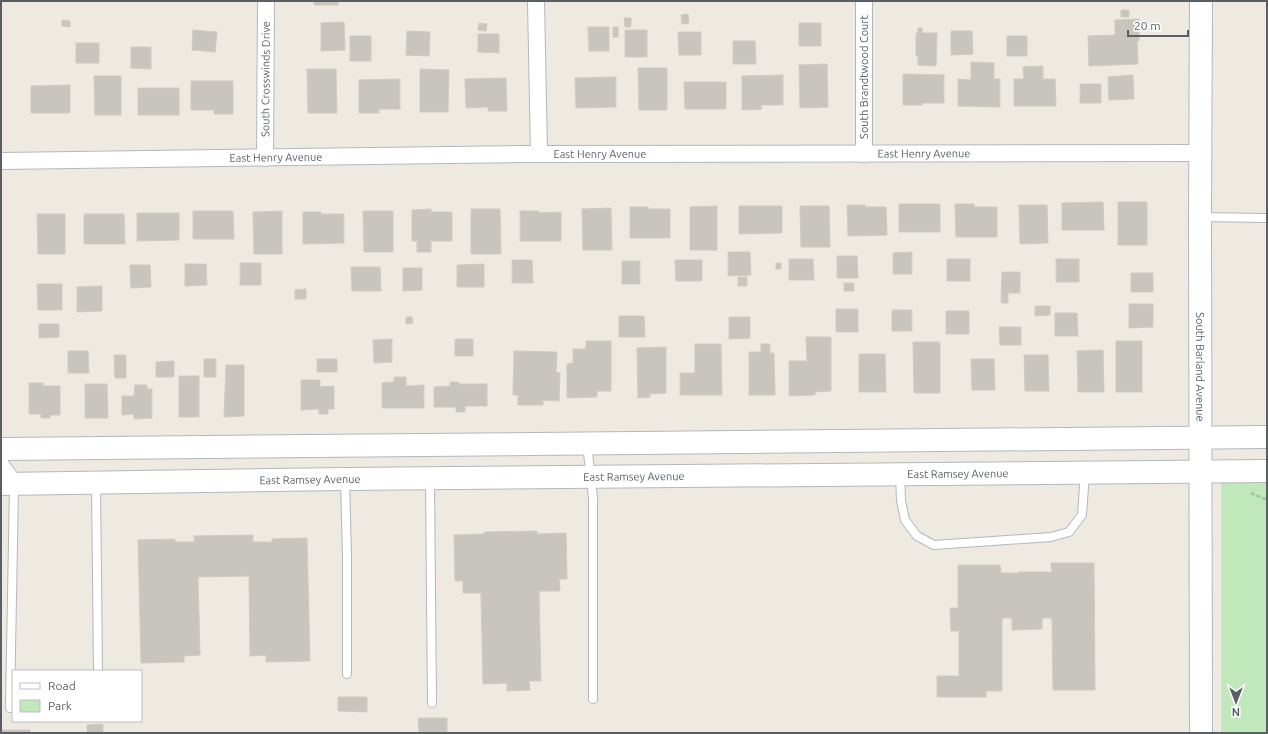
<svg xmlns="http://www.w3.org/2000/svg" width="1268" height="734" viewBox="0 0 1268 734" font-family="Ubuntu,sans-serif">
<rect width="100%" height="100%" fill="#eee9e1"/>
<path fill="#c0e8bb" d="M1221 480 1267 481V733H1221Z"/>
<path fill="#c8c4be" stroke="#d3cabf" d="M314 1H352H338V5H314Z
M1121 10H1129V17H1121Z
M688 14 689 23 682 24 681 15Z
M624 18H631V27H625Z
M1139 19V41H1137L1138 64 1089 66 1088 36 1115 35V20Z
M62 20 70 21V27L62 26Z
M344 22 345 50 321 51V23Z
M479 23 487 24 486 31 478 30Z
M799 23H821V46H799Z
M588 27H609V51H589Z
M613 27H618V37H613Z
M918 28H922V33H937L936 66 918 65V56H916V33H918Z
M193 30 217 32 215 52 192 50Z
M625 30H647V57H625Z
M407 31 430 32 429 56 406 55Z
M951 31H972L973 54 951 55Z
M678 32H701V55H679Z
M478 34H499V53L478 52Z
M350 36H371V61H350Z
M1007 36H1027V56H1007Z
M733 41H755L756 64H733Z
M76 43H99V63H76Z
M131 47H151V69L131 68Z
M971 62 994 63V79H1000V107L958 106V79L971 80Z
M827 64 828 107 800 108 799 65Z
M1043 66V79H1055L1056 106H1014V79H1024L1023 67Z
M638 68H667V110H639Z
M307 69H336L337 113H308Z
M420 69 449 70 448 112H420Z
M903 74 944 75V103H922V105H903Z
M783 75V105H761L762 109 742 110V76Z
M1133 75 1134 99 1109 100 1108 77Z
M94 76H121V115H95Z
M616 77V107L576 108 575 78Z
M506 78 507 111H488V107L466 108 465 79Z
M400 79V109H379V113H359V80Z
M191 81H233V114H214V110H191Z
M684 82H726V109H685Z
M1080 84H1101V103H1080Z
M70 85V113H31V86Z
M138 88H179V115H138Z
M1103 202 1104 230H1062V203Z
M1118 202H1147V245H1118Z
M899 204H940V232H899Z
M955 204H974V207H997V237H956Z
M847 205H865V207H886L887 235 848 236Z
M1019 205H1047L1048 243 1020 244Z
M717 206V250H690V207Z
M739 206H782V233L739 234Z
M800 206H829L830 247H801Z
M630 207H648V209H670V238H630Z
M611 208 612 250H583L582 209Z
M431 209V212H452V241H431V252H417V241H412V210Z
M471 209H500L501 254H471Z
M193 211H233L234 239H193Z
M282 211V254H254L253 212Z
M363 211H393V252H364Z
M520 211H539V213L561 212V241H520Z
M303 212H321V214H344V243L303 244Z
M137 213H179V240L137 241Z
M37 214H65V254H38Z
M84 214H124L125 244H84Z
M728 252H750L751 275 728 276Z
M912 252V274H893V253Z
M837 256H857L858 278H837Z
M789 259H813L814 280H789Z
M947 259H970V281H947Z
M1056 259H1079V282H1056Z
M512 260H532L533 283H512Z
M675 260H702V281H676Z
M622 261H640V284H622Z
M240 263H261V285H240Z
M776 263H781V269H776Z
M185 264H206L207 285 185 286Z
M484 264V287H457V265Z
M130 265H150L151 287 131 288Z
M351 267H380L381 291H352Z
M403 268H422V290L403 291Z
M1002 272H1020V293H1008V303H1001Z
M1131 273H1153V292H1131Z
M738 277H747V286H738Z
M844 283H854V291H844Z
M37 284H62V310H38Z
M102 286V311L77 312V287Z
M306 289V299H295V290Z
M1129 304H1153V327L1129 328Z
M1035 306H1050V315L1035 316Z
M836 309H858V332H836Z
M892 310H912V331H892Z
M946 311H969V334H946Z
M1055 313H1077L1078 336H1055Z
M619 316H644L645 337H619Z
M406 317H412L413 323 406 324Z
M729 317H750V338L729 339Z
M39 324H59V337L39 338Z
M999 327H1021V345H1000Z
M806 337H831V391L815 392V395L789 396V361H807Z
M392 339V362L374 363 373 340Z
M455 339H473V356H455Z
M586 341H611V391H597V397L567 398V364L573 363V349H586Z
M1116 341H1142V392H1116Z
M913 342H940V393H914Z
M695 344H721L722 395H680V373H695Z
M761 344H770V353H774L775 395H749V352H761Z
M666 347V393L650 394V397L638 398 637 348Z
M1103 350 1104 392H1078L1077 351Z
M68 351H88L89 373H68Z
M514 351 557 352 556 372 560 373 559 401 543 400V405H518V395H513Z
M859 354H885L886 392H859Z
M114 355H126V378H115Z
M1024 355H1048L1049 391H1025Z
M204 359H216V377H204Z
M317 359H337V372H317Z
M971 359H994L995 390H972Z
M174 361V377H156V362Z
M226 365H244V416L224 417Z
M179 376H199V417H179Z
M394 377H406V386L424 385V408H382V383L394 382Z
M301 380H320V387L334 386V409H328V414H319V409L301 410Z
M450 382H459V384H487V406H465V412H456V407H434V387L450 386Z
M29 383H43V386H60V415H50V418H41V414H29Z
M85 384H107L108 418H85Z
M135 385H147V389H152V418L134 419V414L122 415V396H134Z
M537 531V534L566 533 567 579H559L560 591H539L541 681H529L530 690 507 691V683L483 684 481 593H463V581H455L454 535 484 534V532Z
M253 535V542H272V539L307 538 310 661 266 662V655L250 656 249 576 198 577 200 655 184 656V662L141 663 138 540 175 539V542H194V536Z
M1051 563H1094L1095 690H1053L1052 618H1042V629L1012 630V618H1002V691H986V697H937V676H959V631H951L950 608H958V565H1000L1001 573H1019V572H1052Z
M338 697H367V712L338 711Z
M418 718H447V732H419Z
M103 724V733H87V725Z
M1 730H30V733H1Z"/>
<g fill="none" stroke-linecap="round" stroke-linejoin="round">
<g stroke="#b4b8bd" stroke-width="10">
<path id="lane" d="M1200 217 1267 218
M587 444 593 498V699
M900 475 901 500 905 520 917 536 934 545 1051 537 1069 532 1082 515 1085 473
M345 480 347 556V674
M430 480 432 703
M96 483 98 671
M10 708 14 485"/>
</g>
<g stroke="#b4b8bd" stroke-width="18">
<g id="street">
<path d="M536 1 539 154"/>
<path d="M864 154V1"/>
<path id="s1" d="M265 158 266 1"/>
<path id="s2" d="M1 161 522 154 1200 153"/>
<path d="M1 465 14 483"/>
</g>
</g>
<g stroke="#b3b8bd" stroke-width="24">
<g id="secondary">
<path id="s3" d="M1201 1 1200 217 1201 733"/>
<path d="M1 449 1267 437"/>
<path id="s4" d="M1 484 345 479 1267 471"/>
</g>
</g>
<path stroke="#95cc9e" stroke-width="2.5" stroke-dasharray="4 2" stroke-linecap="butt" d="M1251 493 1267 500"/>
<use href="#lane" stroke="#fff" stroke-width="8"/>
<use href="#street" stroke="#fff" stroke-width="16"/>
<use href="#secondary" stroke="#fff" stroke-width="22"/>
</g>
<g text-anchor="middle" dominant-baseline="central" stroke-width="3" stroke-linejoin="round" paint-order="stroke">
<g font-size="11" fill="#595f63" stroke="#fff">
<text transform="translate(864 77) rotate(-90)">South Brandtwood Court</text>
<text stroke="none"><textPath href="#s1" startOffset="79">South Crosswinds Drive</textPath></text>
<text stroke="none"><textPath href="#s2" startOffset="923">East Henry Avenue</textPath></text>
<text stroke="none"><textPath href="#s2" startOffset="599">East Henry Avenue</textPath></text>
<text stroke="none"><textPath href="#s2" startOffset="275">East Henry Avenue</textPath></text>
<text stroke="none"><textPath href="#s3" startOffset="366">South Barland Avenue</textPath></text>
<text stroke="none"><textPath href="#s4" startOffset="957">East Ramsey Avenue</textPath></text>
<text stroke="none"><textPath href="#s4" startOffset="633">East Ramsey Avenue</textPath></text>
<text stroke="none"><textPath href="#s4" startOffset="309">East Ramsey Avenue</textPath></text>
</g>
</g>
<rect width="1268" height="734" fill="none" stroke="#595f63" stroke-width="4"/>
<rect x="12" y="670" width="130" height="52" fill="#ffffff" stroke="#bdbfc1"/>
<rect x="20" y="683" width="20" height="6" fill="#ffffff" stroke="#bdbfc1"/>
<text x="48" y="690" font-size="12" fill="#595f63">Road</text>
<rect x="20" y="700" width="20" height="12" fill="#c0e8bb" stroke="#bdbfc1"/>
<text x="48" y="710" font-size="12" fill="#595f63">Park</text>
<g transform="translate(1236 702) rotate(180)" stroke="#ffffff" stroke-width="3" paint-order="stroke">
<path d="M0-3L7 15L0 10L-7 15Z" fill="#595f63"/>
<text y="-6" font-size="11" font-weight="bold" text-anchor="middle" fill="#595f63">N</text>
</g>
<path d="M1128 30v6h60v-6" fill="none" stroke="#595f63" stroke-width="2"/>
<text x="1134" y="30" font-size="12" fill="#595f63" stroke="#ffffff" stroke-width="3" paint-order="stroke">20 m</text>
</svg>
